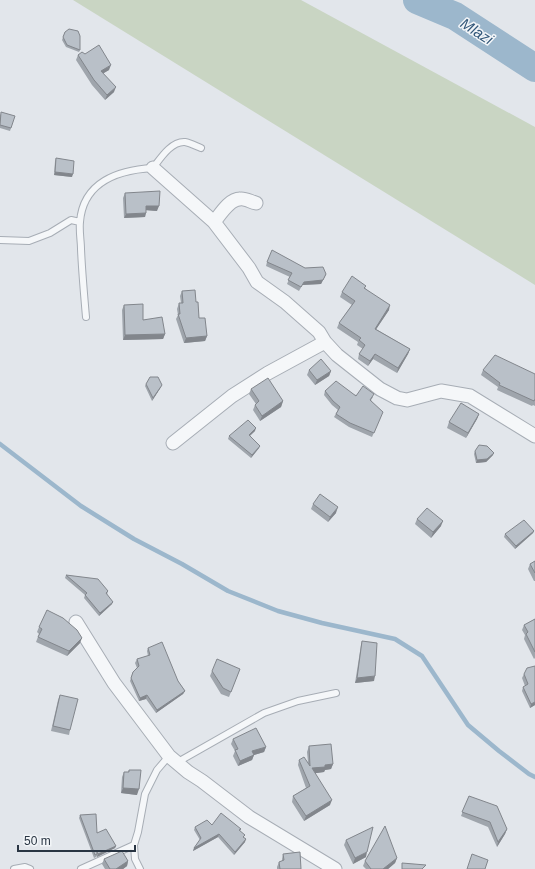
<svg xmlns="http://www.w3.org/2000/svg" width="535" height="869" viewBox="0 0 535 869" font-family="Arial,sans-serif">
<rect width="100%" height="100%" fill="#e2e6eb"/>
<path fill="#c9d5c3" d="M73 0H301L535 127V285Z"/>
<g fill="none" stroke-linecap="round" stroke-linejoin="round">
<path stroke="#9cb7cc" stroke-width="4.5" d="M0 444 81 506 134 539 182 564 228 591 278 611 322 623 395 639 422 656 468 725 499 751 529 774 535 777"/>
<path stroke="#9cb7cc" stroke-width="28" d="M417 0 455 16 535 68"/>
<g stroke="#a7adb5" stroke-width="8">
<path id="service" d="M0 240 29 241 50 233 71 220 80 222
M86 317C84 294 82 272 81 249 81 241 79 231 80 222 83 182 118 170 153 168 160 159 171 141 185 142 190 143 196 146 201 148
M176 763 264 713 298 701 336 693
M134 845 135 859 140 869
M14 869 25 867 30 869
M81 869 134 845 138 832 145 794 157 770 169 756"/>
</g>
<g stroke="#a7adb5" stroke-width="15">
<path id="minor" d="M153 168 214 222 249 268 257 282 285 302 319 332 325 342 337 355 380 389 397 398 407 400 441 391 470 396 535 436
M214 222C220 215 229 199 240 199 245 198 251 202 256 203
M173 443 232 396 268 373 325 342
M76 622 114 683 169 756 188 772 202 781 249 817 335 869"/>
</g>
<use href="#service" stroke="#f5f7f9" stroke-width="6"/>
<use href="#minor" stroke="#f5f7f9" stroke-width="13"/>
</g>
<path fill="#9fa5ac" d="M65 32 80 50 79 52 66 47 62 40Z
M85 54 109 70 103 73 114 92 105 100 92 85 76 60 78 55Z
M0 114 11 128 10 131 0 128Z
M56 158 72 177 54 175 55 161Z
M125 193 157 211 146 210 145 217 124 218 123 198Z
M267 262 305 268 326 274 321 284 302 285 299 291 287 284 290 277 266 266Z
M366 286 365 288 389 310 376 329 410 349 408 354 397 373 373 359 368 366 358 359 359 354 363 349 357 345 358 342 337 328 339 323 352 305 340 297 342 292Z
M182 291 196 302 199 318 207 336 205 341 184 343 176 319 178 315 177 309 179 303H181L180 296Z
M124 305 143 320 165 334 163 339 123 340 122 310Z
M309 370 331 371 329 376 315 385 307 375Z
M483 370 535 374V406L533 405 532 406 497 390 498 387 481 375Z
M146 384 161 387 152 401 145 386Z
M251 389 283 401 281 407 260 421 253 410 255 405 256 404 249 394Z
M325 391 373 397 371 400 381 416 372 437 349 427 334 417 338 410 332 405 324 395Z
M479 414 477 419 466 438 447 428 449 422Z
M255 431 250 436 259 448 251 458 228 439 229 436Z
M475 451 493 455 486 462 476 463 474 454Z
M313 504 336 513 328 522 311 509Z
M417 519 441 526 431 538 415 524Z
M534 531 533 533 515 549 504 537 505 534Z
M535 561V581H534L528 569 530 564Z
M66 575 108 591 107 595 112 604 99 616 84 598 85 595 65 578Z
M535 619V658L534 659 524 639 525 635 522 630 524 625Z
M39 627 80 643 67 656 36 642 39 634 37 632Z
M362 641 374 681 355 683 361 645Z
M148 648 178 681 185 691 183 694 156 713 146 699 139 701 130 681 133 672 137 668 135 663 137 659 148 656 147 651Z
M535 667V705L530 708 522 691 523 687 525 686 522 678 524 674Z
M240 669 229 697 221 694 210 676 212 671Z
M60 695 70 730 69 735 51 731 58 700Z
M233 739 266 747 264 752 254 755 252 760 238 766 233 756 235 751 231 744Z
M309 746 333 764 331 769 325 770 324 772 315 773 330 805 304 821 292 802 293 796 306 788 298 765 299 760 308 762 307 752Z
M129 770 137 795 121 793 122 777 124 772H128Z
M469 796 507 829 505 834 497 847 488 827 461 816Z
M80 815 97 833 116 846 115 848 97 857V856L96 857 94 858 79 818Z
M212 825 241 829 240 831 244 837 245 842 234 855 218 837 193 851 194 848 200 840 194 830 195 827Z
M346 840 366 857 353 864 344 845Z
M283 854 301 869H277V867L279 862 282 861V859Z
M397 858 395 863 388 869H366L363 866 365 861Z
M104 859 128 861 127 866 123 869H105L102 864Z"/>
<path fill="#82868c" d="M111 65 109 70 99 76 101 71Z
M116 87 114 92 105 100 107 95Z
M55 172 73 174 72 177 54 175Z
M146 206H159L157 211 144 210Z
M146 213 145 217 124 218 126 214Z
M326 274 321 284 302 285 299 291 304 282Z
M390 305 389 310 373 334 375 329Z
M165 334 163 339 123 340 125 335Z
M207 336 205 341 184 343 186 338Z
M410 349 408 354 397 373 398 368Z
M375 354 373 359 368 366 370 361Z
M331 371 329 376 315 385 317 380Z
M162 385 161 387 152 401 153 398Z
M283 401 281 407 260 421 262 416Z
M479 414 477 419 466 438 468 433Z
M256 428 255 431 248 437 249 435Z
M260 446 259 448 251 458 252 455Z
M494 453 493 455 486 462 476 463 477 460Z
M338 507 336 513 328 522 330 517Z
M443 521 441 526 431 538 433 532Z
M534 531 533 533 515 549 516 546Z
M113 602 112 604 99 616 100 613Z
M82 638 80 643 67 656 69 651Z
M375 676 374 681 355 683 357 678Z
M185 691 183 694 156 713 157 710Z
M147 695 146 699 139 701 140 698Z
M535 702V705L530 708 531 704Z
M266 747 264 752 254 755 252 760 238 766 240 761 252 751Z
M333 764 331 769 325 770 324 772 310 774 312 768 325 765Z
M123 788 139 789 137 795 121 793Z
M332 800 330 805 304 821 306 816Z
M507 829 505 834 497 847 498 842Z
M219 834 218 837 193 851 194 848Z
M246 839 245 842 234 855 235 852Z
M116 846 115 848 97 857 98 854Z
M367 852 366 857 353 864 355 858Z
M397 858 395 863 388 869H383Z
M128 861 127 866 123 869H116Z"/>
<path fill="#b9c0c8" stroke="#82868c" d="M69 29 78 31 80 36V50L67 45 63 37 65 32Z
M99 45 111 65 101 71 116 87 107 95 94 80 78 55 82 52 85 54Z
M1 112 15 116 11 128 0 125Z
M56 158 74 161 73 174 55 172Z
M160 191 159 206H146V213L126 214 125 193Z
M272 250 305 268 323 267 326 274 323 280 304 282 301 287 288 280 292 273 267 262Z
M352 276 366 286 364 288 390 305 375 329 410 349 398 368 375 354 370 361 359 354 365 345 359 340 361 338 339 323 355 301 342 292Z
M195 290 196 302H198L199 318H205L207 336 186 338 178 314H180L179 303H183L182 291Z
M143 304V320L162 317 165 334 125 335 124 305Z
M495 355 535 374V400H534V401L499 385 500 383 483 370Z
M321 359 331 371 317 380 309 370Z
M150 377H158L162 385 153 398 146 384Z
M268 378 283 401 262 416 255 405 259 401 251 389Z
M336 381 356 396 363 386 374 394 370 400 383 412 374 433 350 423 336 414 340 407 333 401 325 391Z
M461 403 479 414 468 433 449 422Z
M248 420 256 428 249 435 260 446 252 455 229 436Z
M479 445 487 446 494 453 487 459 477 460 475 451Z
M320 494 338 507 330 517 313 504Z
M427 508 443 521 433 532 417 519Z
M524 520 534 531 516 546 505 534Z
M535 561V573L530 564Z
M66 575 98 579 108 591 106 593 113 602 100 613 85 595 87 593Z
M47 610 63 618 77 630 82 638 69 651 38 637 42 629 39 627Z
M535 619V652L526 634 528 632 524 625Z
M362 641 377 643 375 676 357 678Z
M162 642 178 681 185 691 157 710 147 695 140 698 131 678 133 672 139 666 137 659 150 655 148 648Z
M217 659 240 669 231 692 223 688 212 671Z
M535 666V702L531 704 523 687 528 684 524 674 527 668Z
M60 695 78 699 70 730 53 726Z
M256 728 266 747 252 751 254 755 240 761 235 750 238 749 233 739Z
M331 744 333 764 325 765V767L312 768 332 800 306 816 293 796 310 786 299 760 304 757 310 766 309 746Z
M129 770H141L139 789 123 788 124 772H129Z
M469 796 497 806 507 829 498 842 490 822 462 812Z
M221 813 241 829 239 830 245 835 243 837 246 839 235 852 219 834 194 848 201 838 195 827 207 820 212 825Z
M96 814 97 833 106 829 116 846 98 854 97 852V854L95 855 80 815Z
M385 826 397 858 383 869H371L365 861Z
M373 827 367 852 355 858 346 840Z
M122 851 128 861 116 869H110L104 859Z
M300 852 301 869H280L279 862 284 860 283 854Z
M472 854 488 860 485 869H467Z
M402 863 426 865 422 869H402Z"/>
<g text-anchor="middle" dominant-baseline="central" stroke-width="3" stroke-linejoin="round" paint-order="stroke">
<g font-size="15" font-style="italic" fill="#325779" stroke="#f2f5f8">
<text transform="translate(477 31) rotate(33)">Mlazi</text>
</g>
</g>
<path d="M18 845v6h117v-6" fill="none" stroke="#293543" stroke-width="2"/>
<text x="24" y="845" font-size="12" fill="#293543" stroke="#f2f5f8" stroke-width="3" paint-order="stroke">50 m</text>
</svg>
